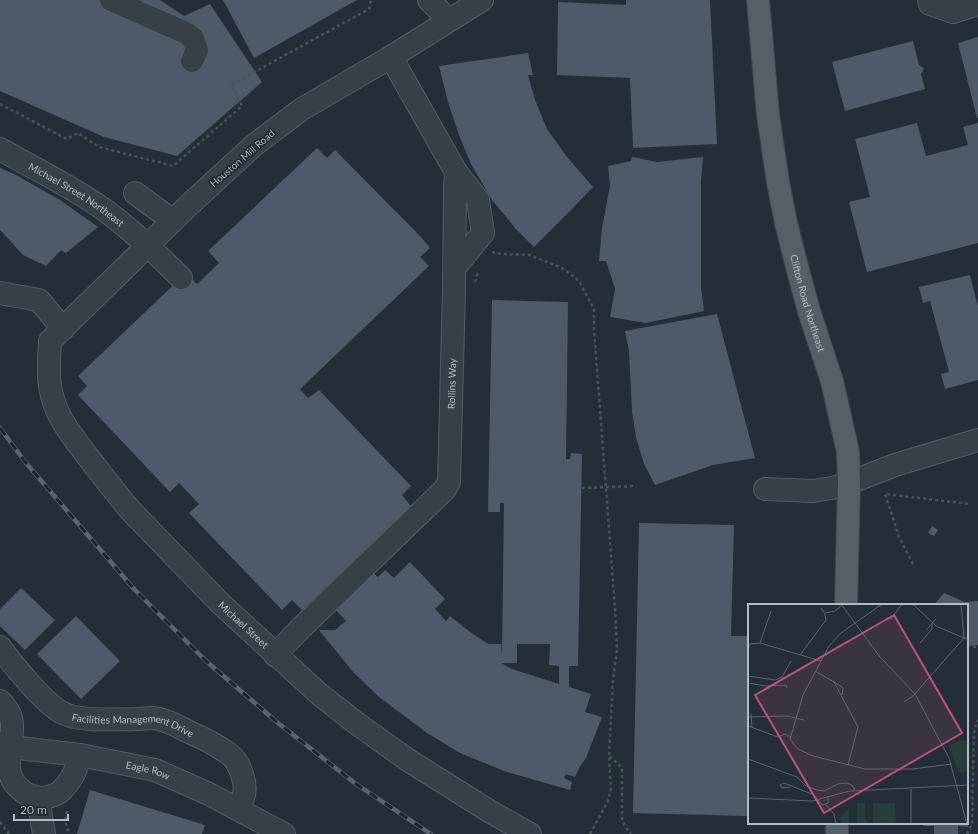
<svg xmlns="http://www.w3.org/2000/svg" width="978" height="834" viewBox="0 0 978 834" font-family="Lato,sans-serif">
<rect width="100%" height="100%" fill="#232e38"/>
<path fill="#4e5a67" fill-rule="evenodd" d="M0 0H160L184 16 210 4 262 82 177 156 104 137 0 91Z
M223 0H357L254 58Z
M626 0H710L717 144 633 148 630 78 557 75 558 2 626 5Z
M978 37V118H977L958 43Z
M913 41 919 65 924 68 921 74 925 89 845 111 832 62Z
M528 53 533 75H528L535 100 547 129 567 157 593 187 569 212 534 247 516 229 492 200 471 164 459 135 448 102 439 66Z
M917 123 926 156 968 145 963 127 978 123V243L867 272 849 202 870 197 855 139Z
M317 148 327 158 335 150 421 237 430 248 420 257 429 266 300 389 308 398 319 390 411 486 402 495 411 506 302 610 292 600 282 610 189 513 199 504 179 483 170 492 78 395 87 386 78 376 186 273 197 284 219 263 208 251Z
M632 157 657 162 703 157 701 181V287L704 311 646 323 610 317 615 289 606 261H599L602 228 610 186 608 166 631 161Z
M0 168 16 175 60 200 98 227 66 253 61 250 46 266 23 255 0 230Z
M970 275 978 307V380L945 389 941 374 949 372 930 301 923 303 919 287Z
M492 300 568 302 566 459H570L571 453 582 454 578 666H569V687L591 694 585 712 602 717 586 758 580 766 575 777 566 774 564 778 572 782 570 790 504 771 460 753 427 733 379 697 353 672 319 630H335L346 621 334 608 372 572 378 577 385 570 394 578 410 562 445 599 435 609 446 621 450 616 470 632 488 644H501L502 655 504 503H500V512H488ZM517 644H550L549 665 559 666V684L512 669 501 663H517Z
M717 314 755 458 713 465 655 485 644 464 636 437 632 411 629 351 625 331Z
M639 523 734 525 731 636H749L747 816 633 813Z
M932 526 938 530 934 536 928 533Z
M21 588 55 620 25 650 0 626V609Z
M944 593 965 602 978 601V645L967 646V605H934Z
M76 616 120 661 81 699 37 654Z
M967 653H969V796H967Z
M90 790 205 825 202 834H77Z
M923 823H968V827L958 826V834H934V826H923Z"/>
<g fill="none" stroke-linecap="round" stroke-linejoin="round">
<g stroke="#545d66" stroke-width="24">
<g id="minor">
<path d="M111 0 186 33 193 38 197 50 192 61"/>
<path d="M429 0 449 20"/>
<path id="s1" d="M482 0 391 57 302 109 253 146 189 205 50 341C49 361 47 380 53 399 59 421 75 439 88 457 103 476 117 495 132 512L220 603 318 693 356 723 408 760 489 811 530 834"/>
<path d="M929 0 930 4 953 12 978 4"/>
<path id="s2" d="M0 149C35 169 73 187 106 211 133 231 157 254 181 278"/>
<path d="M135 193 173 221"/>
<path d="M455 267 483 233 478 200 456 172"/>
<path d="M0 293 39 300 63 329"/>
<path d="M765 489 813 491 832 488 849 483 895 465 978 440"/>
<path id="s3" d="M0 647C12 664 47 707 65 714 82 722 119 719 137 719 142 719 148 718 153 718 166 719 177 726 189 732 203 738 217 745 229 754 240 762 248 785 243 798 242 802 239 805 237 808"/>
<path id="s4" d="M275 655 302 627 439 495 445 489 449 482 454 289 455 188 456 172 391 57"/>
<path d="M0 701C7 708 12 715 12 725 13 748 0 772 20 789 25 794 29 796 36 797 45 799 56 796 62 790 73 778 76 771 80 755"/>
<path id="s5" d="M0 743 10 747 80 755 155 770 209 794 284 834"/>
<path d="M38 798 44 834"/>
</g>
</g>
<g stroke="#404952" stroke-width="24">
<g id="major">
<path id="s6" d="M758 0 768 115 778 182 786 223 797 267 809 311 832 381 848 452 849 483 846 605"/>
<path d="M837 834V823"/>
</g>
</g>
<path stroke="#455758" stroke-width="2.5" stroke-dasharray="3 3" stroke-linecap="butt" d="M0 104 67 139 78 133 99 147 173 166 242 106 231 85 369 9 371 0
M492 252 502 254 530 255 562 268 579 281 594 309V330L615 608 617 649 613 681 609 756 611 788 608 801 590 834
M475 282 478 272
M582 488 636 486
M913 564 899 537 885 494 970 504
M967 646 978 647
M610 756 622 768V818L624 825 631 834
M67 811 65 821 69 834
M0 822 9 834
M967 834 972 824 974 733 976 724 978 720"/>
<use href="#minor" stroke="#374048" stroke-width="22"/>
<use href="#major" stroke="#555f68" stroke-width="22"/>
<g stroke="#59646f" stroke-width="4.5">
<path id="rail" d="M0 428 26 463 134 589 206 661 278 723 356 784 431 834"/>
</g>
<use href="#rail" stroke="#1c252d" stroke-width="3" stroke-dasharray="9" stroke-linecap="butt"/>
</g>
<g text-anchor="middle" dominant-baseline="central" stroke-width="3" stroke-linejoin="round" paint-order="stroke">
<g font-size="10" fill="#b1bac5" stroke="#1c252d">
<text transform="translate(242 158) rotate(-41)">Houston Mill Road</text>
<text stroke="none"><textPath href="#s2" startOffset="89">Michael Street Northeast</textPath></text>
<text stroke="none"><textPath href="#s6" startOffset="308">Clifton Road Northeast</textPath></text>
<text stroke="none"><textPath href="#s4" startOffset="344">Rollins Way</textPath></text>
<text stroke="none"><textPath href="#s1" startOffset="909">Michael Street</textPath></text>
<text stroke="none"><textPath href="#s3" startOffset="164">Facilities Management Drive</textPath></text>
<text stroke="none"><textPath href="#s5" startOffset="151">Eagle Row</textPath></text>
</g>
</g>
<g transform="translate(748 604)">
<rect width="220" height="220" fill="#232e38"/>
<path d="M212 136 220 137V168L211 169 200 142ZM109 199H117V216L121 217V220H109ZM125 199H147L148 220H125ZM101 205V220H94L91 214Z" fill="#283c3b"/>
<path fill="none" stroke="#5c6670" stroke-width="1" d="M93 0 132 53 167 90 201 154 219 220M134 0 93 29 81 42 55 91 42 135 50 145 65 152 117 165H164L204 160M165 0 188 22 216 34M213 0 216 34M77 9 87 7 94 1M138 14 143 15 154 0M178 26 188 15M12 39 23 7M172 39 184 25V20M0 44 2 40 12 39 73 57M52 51 78 16 77 10 73 4M67 67 86 78 110 123 100 161M0 72 27 76 34 73 43 57M86 78 95 84 94 91M0 79 18 82 38 81 39 84M156 98 165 92 216 34H220M3 110 4 123M0 113 39 112 56 116M0 122 30 133 37 130 43 133M0 155 49 173 58 182 69 186 76 187 90 180 98 179 104 181 107 186M42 183 34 184 32 181 36 179 66 191 74 201 80 199V192M163 185V220M0 194 64 197 102 187 220 181M78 201 86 210 88 220"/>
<path fill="#bc5180" fill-opacity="0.15" stroke="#bc5180" stroke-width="2" d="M146 11 214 129 76 209 7 91Z"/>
<rect width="220" height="220" fill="none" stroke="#b1bac5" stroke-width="2"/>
</g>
<path d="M14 814v6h54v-6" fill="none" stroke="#b1bac5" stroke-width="2"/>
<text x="20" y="814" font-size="12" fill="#b1bac5" stroke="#1c252d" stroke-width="3" paint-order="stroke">20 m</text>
</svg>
